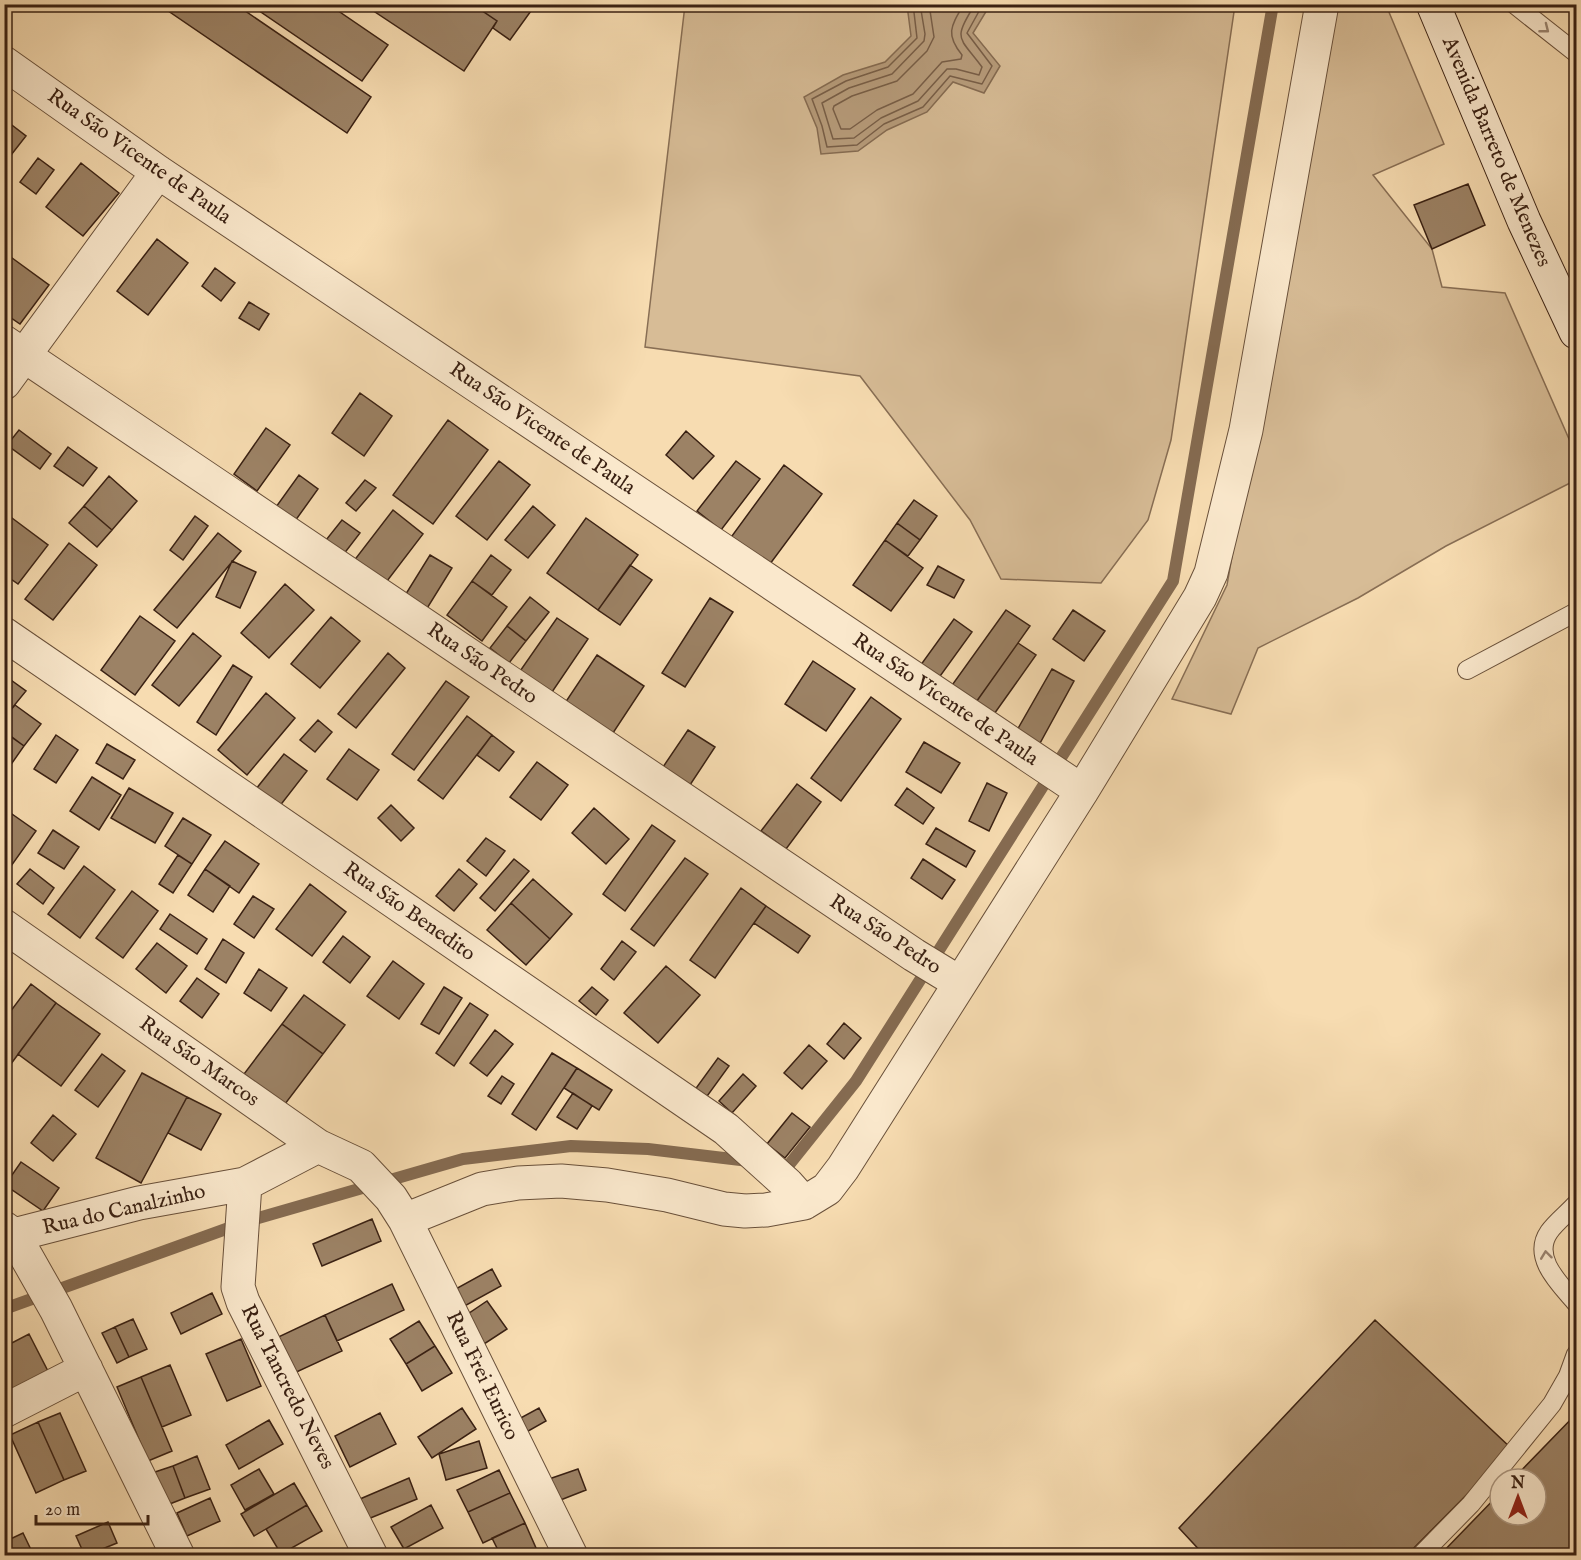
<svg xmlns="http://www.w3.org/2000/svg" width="1581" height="1560" viewBox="0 0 1581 1560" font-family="'IM FELL English',serif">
<rect width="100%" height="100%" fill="#f7dcb1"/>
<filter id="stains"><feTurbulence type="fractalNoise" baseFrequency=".00333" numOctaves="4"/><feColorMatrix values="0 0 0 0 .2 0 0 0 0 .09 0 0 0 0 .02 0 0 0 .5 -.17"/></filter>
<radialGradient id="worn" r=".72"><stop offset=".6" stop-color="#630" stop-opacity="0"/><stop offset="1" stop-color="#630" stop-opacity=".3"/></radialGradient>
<path fill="#d7bc96" stroke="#886e54" stroke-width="1.5" d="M685 5H1235L1171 440 1148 520 1101 583 1001 579 970 520 860 376 645 347Z
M1337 5H1386L1444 144 1373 175 1432 249 1442 287 1505 293 1576 455V480L1446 546 1358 598 1258 648 1231 714 1172 699 1227 585 1266 360Z"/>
<path fill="#b79c7b" stroke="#856b51" stroke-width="1.5" d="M907 5H990L973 33 1000 66 984 93 953 82 927 112 887 130 858 151 821 154 817 128 804 97 843 75 885 62 911 36Z"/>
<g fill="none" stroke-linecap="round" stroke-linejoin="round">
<path stroke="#785e47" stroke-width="1.5" d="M913 4 917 38 888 67 846 81 812 99 822 126 827 147 857 145 884 124 923 107 950 76 982 84 992 66 967 33 983 4
M920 4 925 34 924 41 892 74 849 88 822 103 833 139 854 138 881 118 918 101 947 69H956L979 75 982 67C958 35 953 41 975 4
M929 4 934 37 927 51 897 81 852 96 834 106 833 109 841 129H850L877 110 913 94 942 62 961 59 962 55C945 34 951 26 964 4"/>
<path stroke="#856b51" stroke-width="12" d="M775 1164 788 1166 856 1081 1173 581 1273 4
M4 1309 251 1220 463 1159 571 1146 648 1149 749 1161"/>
</g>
<path fill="#9c8265" stroke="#3a2113" stroke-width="1.5" d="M158 4H235L371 97 347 133Z
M249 4H328L388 45 362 81Z
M363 4H472L497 21 464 71Z
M472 4H536L510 40 493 28 497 21Z
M4 119 26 136 4 164Z
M38 158 54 170 36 194 20 182Z
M81 163 119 193 83 236 46 207Z
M1468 184 1485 225 1432 249 1414 205Z
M157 239 188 263 148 315 117 291Z
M8 255 49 285 20 324 4 313V260Z
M215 268 235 283 221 301 202 286Z
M249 302 269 314 259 330 239 318Z
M360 393 392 416 364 456 332 433Z
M448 420 488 450 433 524 393 495Z
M266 428 290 445 257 491 234 474Z
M19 430 51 454 40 469 7 445Z
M686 431 714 456 693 479 666 455Z
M68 447 97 468 83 486 54 466Z
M499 461 530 485 487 540 456 516Z
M736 461 760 479 721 530 697 511Z
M784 465 822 494 767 568 729 540Z
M299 475 318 489 290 528 271 514Z
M109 476 137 501 112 530 84 506Z
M365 480 376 488 356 511 346 503Z
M914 500 937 516 920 540 897 523Z
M84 506 112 530 97 547 69 523Z
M533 506 555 525 528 558 505 540Z
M393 510 423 534 384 585 353 562Z
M195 516 208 526 183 560 170 550Z
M12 518 48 545 18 584 4 574V527Z
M586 518 638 555 598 610 547 573Z
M342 520 360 533 340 559 322 545Z
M897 523 920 540 908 556 885 540Z
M218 533 241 551 177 628 154 610Z
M885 540 923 568 891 611 853 585Z
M69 543 97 565 53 620 25 599Z
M430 555 452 568 426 610 404 597Z
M491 555 511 570 492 595 472 581Z
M232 561 256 572 240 608 216 597Z
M630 565 652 580 620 625 598 610Z
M938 566 964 580 954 598 927 585Z
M472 581 507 607 482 641 447 615Z
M285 584 314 610 269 658 241 633Z
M530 597 549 612 526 641 507 626Z
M710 598 733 612 685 687 662 673Z
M1006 610 1030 626 974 705 950 688Z
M1073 610 1105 631 1084 661 1053 639Z
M140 616 175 641 135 695 101 670Z
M331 617 360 641 320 688 291 664Z
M557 618 588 639 550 695 518 674Z
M954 619 972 632 938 679 920 666Z
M507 626 526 641 509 663 490 648Z
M193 633 221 656 179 706 152 685Z
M1018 643 1036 655 992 717 974 705Z
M388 653 405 668 356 728 338 714Z
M597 655 644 686 611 736 563 706Z
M813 661 855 689 826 731 785 704Z
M233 665 252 677 216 735 197 722Z
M1052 669 1074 681 1039 745 1016 732Z
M4 675 26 691 4 718Z
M446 681 469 697 414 770 392 754Z
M266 693 295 718 247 775 218 750Z
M871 697 901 719 841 801 811 778Z
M15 705 41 724 24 746 4 731V718Z
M467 716 492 735 443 799 418 780Z
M318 720 332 732 315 752 300 740Z
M688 730 715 747 688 788 661 770Z
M4 732 24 746 5 773H4Z
M56 735 78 750 56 783 34 769Z
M492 735 514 752 499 771 477 755Z
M924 742 960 763 941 793 906 772Z
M107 744 135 760 123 779 96 763Z
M349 749 379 770 357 800 327 779Z
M284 754 307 771 279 807 256 789Z
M537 762 568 785 541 820 510 797Z
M92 777 121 795 99 830 70 811Z
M987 783 1007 793 989 831 969 821Z
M797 784 821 802 786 849 761 831Z
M129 788 173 813 155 843 111 818Z
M907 788 934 808 923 824 895 805Z
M391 805 414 828 401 841 378 818Z
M594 808 629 839 606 864 572 833Z
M12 814 36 831 4 876V824Z
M183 818 211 835 192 864 165 846Z
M652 825 675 841 625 911 603 894Z
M936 828 975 851 966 867 926 844Z
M53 830 79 847 64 869 38 853Z
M486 838 505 851 486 876 467 861Z
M225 841 259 864 239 893 205 869Z
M178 855 192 864 173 893 159 884Z
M685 858 708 874 654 946 631 929Z
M514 859 529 871 495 911 480 898Z
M923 859 955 880 942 899 911 878Z
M84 866 115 890 80 938 48 914Z
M30 869 54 888 43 904 17 884Z
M205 869 230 886 213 912 188 895Z
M459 869 477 884 454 911 436 896Z
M533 879 572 914 550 939 511 903Z
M310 884 346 912 312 956 276 929Z
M741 888 766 906 715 978 690 960Z
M132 891 158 911 123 958 96 938Z
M253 896 274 909 254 938 234 924Z
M511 903 550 939 526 965 487 930Z
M766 906 810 936 798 953 754 923Z
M170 914 207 939 197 954 160 929Z
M343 936 370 957 350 983 323 962Z
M223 939 244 953 226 983 205 969Z
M622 941 636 952 614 980 601 969Z
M157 943 187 966 166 993 136 969Z
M393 961 424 984 399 1019 367 996Z
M666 966 700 995 658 1043 624 1013Z
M259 969 287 988 271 1011 244 993Z
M197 978 219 994 202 1018 180 1001Z
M31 984 56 1003 5 1072 4 1020Z
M444 987 462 998 439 1034 421 1024Z
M592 987 608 1000 596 1015 579 1001Z
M304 995 345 1025 323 1054 282 1024Z
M56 1003 100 1034 61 1086 18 1054Z
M470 1003 488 1015 454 1066 436 1053Z
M844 1023 861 1038 844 1059 827 1044Z
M282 1024 323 1054 285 1104 244 1074Z
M495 1030 513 1044 487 1076 470 1063Z
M809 1045 827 1061 802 1089 784 1073Z
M552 1053 577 1068 536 1130 512 1114Z
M102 1054 125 1071 98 1107 75 1090Z
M718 1058 729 1066 705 1099 694 1091Z
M577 1068 612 1090 599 1110 564 1088Z
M142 1073 187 1097 141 1183 96 1158Z
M743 1074 756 1086 732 1113 719 1101Z
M502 1076 514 1084 501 1104 488 1096Z
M573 1093 592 1106 577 1129 557 1117Z
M187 1097 221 1114 201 1150 168 1133Z
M792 1113 810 1127 785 1158 767 1144Z
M53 1115 76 1134 53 1161 31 1143Z
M21 1162 59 1188 43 1211 5 1185Z
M372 1219 381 1241 322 1266 313 1244Z
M492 1269 501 1286 461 1308 452 1291Z
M392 1284 404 1310 337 1341 325 1315Z
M212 1293 222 1314 181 1334 171 1313Z
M487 1301 507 1329 478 1348 459 1320Z
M325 1315 342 1351 290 1375 274 1339Z
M133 1319 147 1349 129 1357 115 1327Z
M1375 1320 1512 1449 1406 1556H1205L1179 1528Z
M419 1321 435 1346 406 1364 390 1339Z
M115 1327 129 1357 117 1363 102 1333Z
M29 1334 53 1381 15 1399 4 1378V1347Z
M241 1339 261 1386 227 1401 206 1354Z
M435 1346 452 1373 422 1391 406 1364Z
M170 1365 191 1415 162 1427 141 1377Z
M141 1377 172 1451 148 1461 117 1387Z
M462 1408 476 1429 432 1458 418 1437Z
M539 1408 546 1421 523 1434 515 1421Z
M60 1413 86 1471 64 1480 38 1422Z
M380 1413 396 1444 350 1467 335 1436Z
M1576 1414V1556H1439L1500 1493V1515H1536V1479H1513Z
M269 1420 283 1444 239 1469 226 1445Z
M38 1422 64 1480 36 1493 10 1435Z
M479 1441 487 1468 446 1480 439 1454Z
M197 1456 210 1489 185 1498 173 1466Z
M173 1466 185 1498 162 1507 149 1474Z
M259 1469 274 1494 245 1510 231 1485Z
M578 1469 586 1490 558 1501 549 1479Z
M499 1470 510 1493 468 1512 457 1490Z
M409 1478 417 1499 368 1519 360 1499Z
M294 1483 307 1505 254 1536 241 1514Z
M510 1493 525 1523 483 1543 468 1512Z
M210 1498 220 1521 187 1536 177 1513Z
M307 1505 322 1531 281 1554 266 1529Z
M431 1505 443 1528 404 1549 391 1527Z
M108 1522 117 1543 85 1556 76 1536Z
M525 1523 536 1548 520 1556H501L492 1538Z
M23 1533 34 1556H4V1542Z"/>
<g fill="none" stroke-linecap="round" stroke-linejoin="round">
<g stroke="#69503a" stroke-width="20">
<path id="service" d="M1514 4 1576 53
M1467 670 1576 612
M1576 1204C1568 1213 1556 1222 1549 1232 1531 1258 1561 1285 1576 1303
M1420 1556 1471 1504 1552 1404 1568 1376 1576 1354"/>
</g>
<g stroke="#69503a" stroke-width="35">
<path id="minor" d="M4 63 158 172 1082 791
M4 342 914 955 960 983
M4 383 158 172
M4 634 726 1129 787 1184 804 1203
M4 926 318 1146 361 1166 391 1198 405 1220 571 1556
M318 1146 245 1184 238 1287 243 1302 371 1556
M405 1220 482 1189 518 1183 561 1181 607 1185 667 1195 724 1209 745 1211 766 1210 804 1203 827 1189 843 1168 1082 791 1200 597 1211 573 1246 430 1322 4
M4 1228 14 1235 56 1309 178 1556
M4 1240 14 1235 139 1203 245 1184
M4 1411 86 1369"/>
</g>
<g stroke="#3a2113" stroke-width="35">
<path id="secondary" d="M1433 4 1524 221 1576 332"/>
</g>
<use href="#service" stroke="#fae8cc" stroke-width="18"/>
<use href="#minor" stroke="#fae8cc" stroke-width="33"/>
<use href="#secondary" stroke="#fae8cc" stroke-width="33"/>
</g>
<defs><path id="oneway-chevron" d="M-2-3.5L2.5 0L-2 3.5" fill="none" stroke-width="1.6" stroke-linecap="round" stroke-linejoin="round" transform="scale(1.5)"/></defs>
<g stroke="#9a8470">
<use href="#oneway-chevron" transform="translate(1545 29) rotate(38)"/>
<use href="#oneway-chevron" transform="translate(1546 1255) rotate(-97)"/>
</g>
<g text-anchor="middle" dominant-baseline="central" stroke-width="4.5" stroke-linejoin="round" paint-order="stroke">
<g font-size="21" fill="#3a2113" stroke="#fae8cc">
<text transform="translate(1496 152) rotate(67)">Avenida Barreto de Menezes</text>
<text transform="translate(139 157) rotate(35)">Rua São Vicente de Paula</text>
<text transform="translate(542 429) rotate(34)">Rua São Vicente de Paula</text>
<text transform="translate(482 664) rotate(34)">Rua São Pedro</text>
<text transform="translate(945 700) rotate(34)">Rua São Vicente de Paula</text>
<text transform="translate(409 912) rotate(35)">Rua São Benedito</text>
<text transform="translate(885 935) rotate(33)">Rua São Pedro</text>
<text transform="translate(199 1062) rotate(35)">Rua São Marcos</text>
<text transform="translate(124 1210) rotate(-13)">Rua do Canalzinho</text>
<text transform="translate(482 1376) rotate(64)">Rua Frei Eurico</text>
<text transform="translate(287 1387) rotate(63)">Rua Tancredo Neves</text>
</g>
</g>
<rect width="1581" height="1560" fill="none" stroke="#f7dcb1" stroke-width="24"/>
<rect x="6" y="6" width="1569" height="1548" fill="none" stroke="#3a2113" stroke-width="3"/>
<rect x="12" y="12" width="1557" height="1536" fill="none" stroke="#3a2113" stroke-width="1.5"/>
<g transform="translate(1518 1497)"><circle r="28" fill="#fae8cc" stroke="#ad9882" stroke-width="1.5"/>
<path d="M0-4.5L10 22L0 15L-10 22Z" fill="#8f2418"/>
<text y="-9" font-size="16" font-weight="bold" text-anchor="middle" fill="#3a2113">N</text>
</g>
<path d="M36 1515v9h112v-9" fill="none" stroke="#3a2113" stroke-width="3"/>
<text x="45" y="1515" font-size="18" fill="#3a2113" stroke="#fae8cc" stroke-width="4.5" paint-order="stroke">20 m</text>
<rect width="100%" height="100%" filter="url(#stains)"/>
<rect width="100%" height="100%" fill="url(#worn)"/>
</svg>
